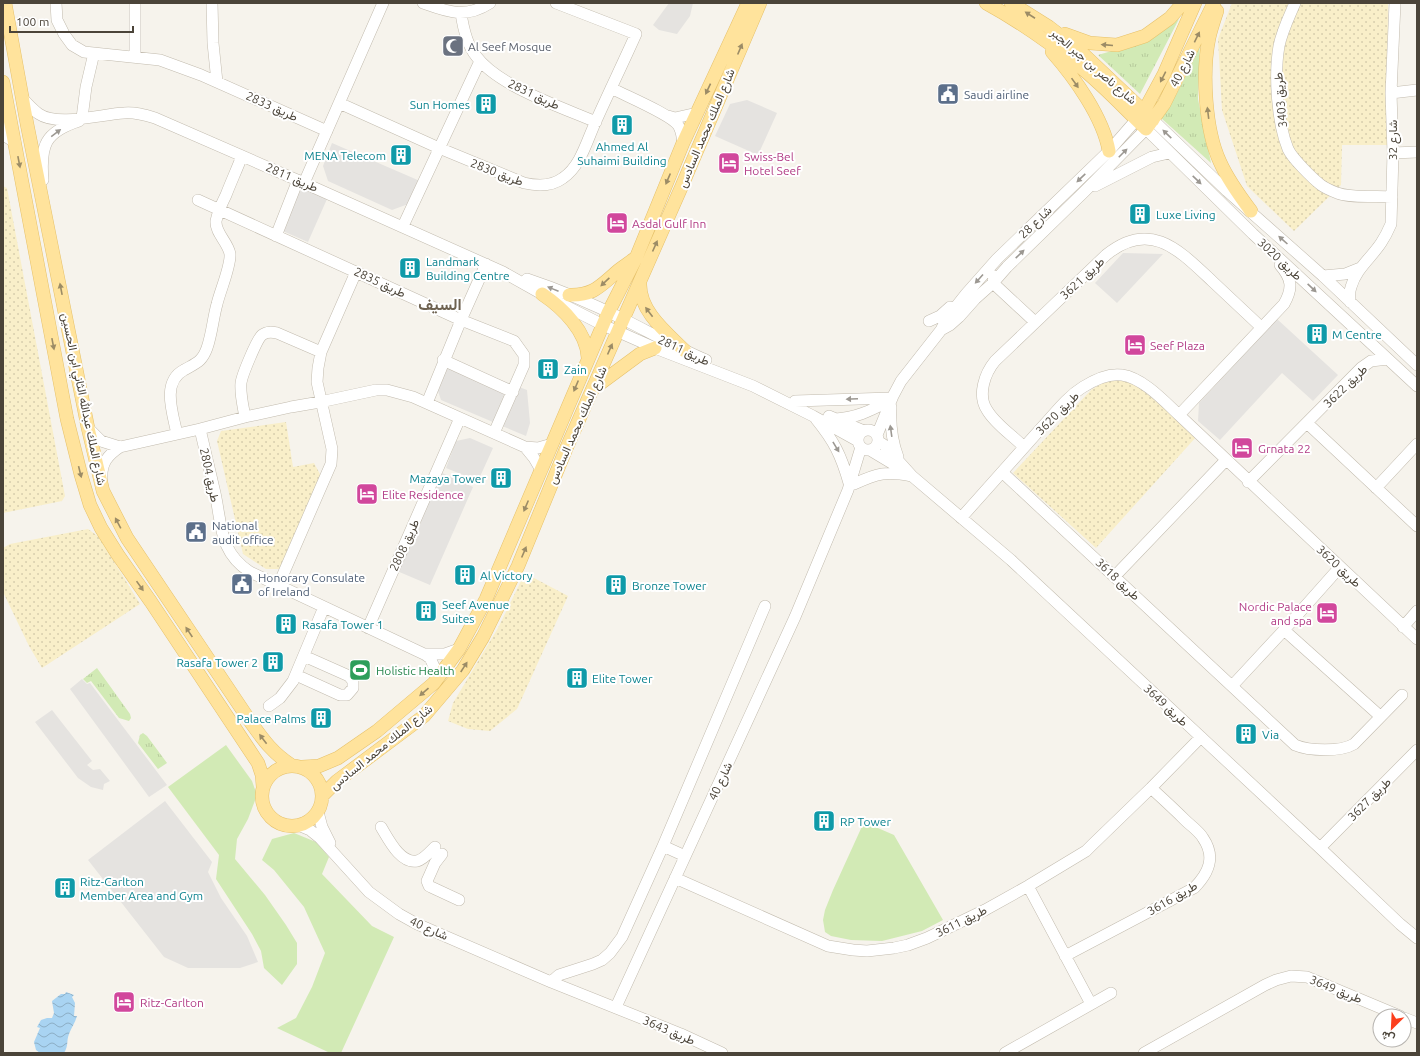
<svg xmlns="http://www.w3.org/2000/svg" width="1420" height="1056" viewBox="0 0 1420 1056" font-family="Ubuntu,Vazirmatn,sans-serif">
<defs>
<pattern id="grass-tufts" width="24" height="20" patternUnits="userSpaceOnUse"><rect width="24" height="20" fill="#d2eab5"/><path d="M3 7l-1-3M5 7V3M7 7l1-3M15 17l-1-3M17 17v-4M19 17l1-3" fill="none" stroke="#b6ca9c"/></pattern>
<pattern id="sand-dots" width="8" height="8" patternUnits="userSpaceOnUse"><rect width="8" height="8" fill="#f9efc9"/><path d="M2 2h.1M6 6h.1" fill="none" stroke="#d7cead" stroke-width="1.8" stroke-linecap="round"/></pattern>
<pattern id="water-waves" width="16" height="10" patternUnits="userSpaceOnUse"><rect width="16" height="10" fill="#a9d4f2"/><path d="M0 5q4-4 8 0t8 0" fill="none" stroke="#8caec5"/></pattern>
</defs>
<rect width="100%" height="100%" fill="#f6f3ec"/>
<path fill="url(#grass-tufts)" d="M1179 19 1140 94 1098 55 1145 41Z
M1200 38 1198 99 1211 163 1161 118C1180 93 1190 67 1200 38Z
M97 668 130 714 131 718 129 721 119 718 91 681 87 683 83 679Z
M143 733 147 736 167 763 158 769 138 743 140 735Z"/>
<path fill="url(#sand-dots)" d="M1232 3H1388L1387 145H1342L1341 185 1294 231 1247 186 1222 110 1218 39Z
M3 186 7 188 65 496 62 501 3 513Z
M1109 379 1132 381 1197 436 1096 548 1013 473 1091 390Z
M286 422 293 467 314 463 321 476 281 569H266L243 554 217 441 221 431Z
M88 529 99 537 140 604 42 668 29 646 3 592V548L10 544Z
M534 578 568 596 517 709 490 731 468 729 448 721 453 703 498 628 521 581Z"/>
<path fill="#d2eab5" d="M226 745 252 781 257 795 248 819 237 839 235 859 265 895 286 925 297 943V964L282 985 264 968 261 951 252 934 216 879 219 855 168 787Z
M864 822 894 835 943 920 922 931 882 941 851 940 831 936 825 932 823 920 825 910 833 890Z
M294 833 316 842 329 857 322 874 372 926 394 937 341 1053H330L277 1028 296 1018 312 987 325 953 304 907 274 870 262 860 272 839Z"/>
<path fill="#e5e3e0" d="M669 3H693L690 16 677 34 659 30 653 25Z
M747 100 777 113 758 155 715 136 730 104Z
M332 143 420 181 411 203 392 210 328 181 323 166Z
M297 186 327 199 308 242 278 229Z
M1123 253 1163 254 1117 303 1095 283Z
M1277 319 1338 375 1313 401 1282 373 1220 440 1198 421 1199 403Z
M449 363H457L527 390 530 423 526 436 441 400 438 391Z
M470 438 493 448 478 481 446 468 456 441Z
M440 472 473 487 430 585 397 571Z
M82 679 87 684 90 683 167 785 149 797 70 689Z
M52 710 92 761 87 765 93 770 100 769 110 781 104 784 103 790 91 787 78 778 35 722Z
M165 801 212 862 208 872 221 898 247 936 258 962 240 968H188L164 957 88 860Z"/>
<path fill="url(#water-waves)" d="M66 992 74 995 72 997 75 1003 74 1016H77C75 1023 71 1028 69 1034 66 1042 69 1045 64 1053H40L36 1050 34 1042 40 1028 37 1027 41 1020 47 1018H52L54 1013 52 1001 61 994H65Z"/>
<g fill="none" stroke-linecap="round" stroke-linejoin="round">
<g stroke="#c2bbae" stroke-width="12">
<path id="minor" d="M56 3 57 20 64 34 72 45 84 52 160 60 201 75 327 131
M212 3 213 43 217 82
M423 3C448 12 465 19 490 3
M1295 3C1289 17 1282 31 1279 46 1274 75 1277 122 1288 149 1292 158 1312 178 1321 185 1325 188 1332 191 1337 193 1354 199 1375 195 1392 197
M461 13C463 27 467 45 476 56 498 86 561 107 596 122
M135 57V3
M611 88C626 96 670 114 678 125 682 131 682 137 683 143
M1391 93 1417 90
M23 99C28 104 33 110 39 114 58 127 102 114 124 113 135 112 145 115 155 118L304 183 503 272 542 294 603 325 655 348 753 386 813 416 858 441
M339 103 439 148 524 183C537 186 551 187 563 178 581 166 587 140 596 121 609 92 623 63 636 34L556 3
M668 116 675 118 697 113
M82 118 86 87 94 53
M1153 120 1227 191 1323 276 1417 365
M3 126 9 113
M3 135 15 142
M1393 153 1417 152
M43 180C40 145 45 132 79 121
M304 183 383 3
M1095 186 1152 157 1169 153
M198 200 461 320 514 341 524 355V365L494 433
M403 226 480 61
M276 236 298 180
M994 276 993 283 1035 322
M1323 276 1345 274 1360 268
M527 279C560 290 593 304 623 319 651 333 678 348 706 360
M1350 302C1350 297 1349 292 1351 287 1356 269 1371 258 1381 243 1385 237 1388 231 1391 224L1393 153 1391 93 1395 3
M929 321 940 316 950 307
M941 330 950 325 959 317 975 299 993 283 1007 267 1085 191 1146 129 1253 234 1417 386
M443 360 513 392
M795 401 891 398
M427 403 461 320 486 264
M891 407C890 425 892 441 898 457
M1179 415 1284 304C1293 288 1292 279 1280 265
M829 416 864 431
M245 417C243 406 240 394 241 383 242 375 257 339 262 335 267 331 272 332 277 333L321 352
M816 419C834 441 841 455 849 483
M836 419C855 418 870 411 887 402
M1307 423 1417 526
M88 428 101 441 120 447
M200 429C205 451 210 472 215 493 222 525 219 552 250 572L424 654 430 658 439 677
M858 440a10 10 0 1 1 20 0a10 10 0 1 1-20 0Z
M177 434C173 414 161 382 184 370 196 363 202 362 207 348 212 334 213 318 217 304 220 291 231 266 230 254 228 242 215 233 216 221 218 212 222 203 226 195 231 182 237 169 242 156
M877 435 893 396 901 381 941 330 947 318 966 294 997 259 1109 151 1136 120
M878 441 884 445 912 476 1011 560 1320 848 1400 924 1417 938
M525 447 534 458 541 470
M1024 447C1012 435 995 424 987 410 977 395 985 373 995 361L1106 255C1150 219 1179 250 1212 281 1229 297 1245 312 1261 327
M870 450 900 468
M1002 472 1295 745C1309 751 1341 752 1354 744L1402 695
M102 478C101 463 108 455 120 447L200 429 245 417 291 407 320 402 376 390H387L413 397 525 447 538 448 552 444
M1248 482 1361 368 1371 361 1388 359
M854 484C878 473 886 471 912 476
M1376 488 1417 444
M961 518C989 487 1016 456 1044 425 1056 412 1067 397 1083 387 1094 380 1109 373 1122 375 1143 378 1164 401 1179 415L1417 639
M1115 576 1226 460
M278 586 331 464 332 449 317 382 318 368 321 352 356 272
M1403 627 1417 611
M368 628 460 418
M1284 630 1380 716
M424 654H445L459 649
M296 675 340 695H347L353 688V681L349 676 304 656
M1232 686 1284 630 1340 567
M269 706 280 698 293 681 324 607
M318 812 322 827 330 843
M298 825 310 830 320 838 369 892 399 914 417 924 551 982 681 1034 722 1053
M381 827C388 838 400 864 417 861 423 860 430 852 435 847
M663 846 685 856
M1320 848 1417 750
M442 854 435 863 427 881 429 886 431 887 459 900
M675 878 828 946 853 950 867 951 894 948 908 945 927 938 985 910 1028 886 1086 851 1092 845 1151 788 1201 737
M1028 886 1091 1004
M1065 956 1194 888C1209 873 1216 857 1203 838 1199 831 1191 826 1185 820 1174 809 1163 799 1151 788
M551 982 559 975 593 964 602 960 610 953 622 937 663 846 765 606
M616 1007 795 617 848 490 861 447
M1404 1018 1417 1023
M1005 1053 1111 993
M1144 1053 1265 985 1276 980 1291 976 1307 977 1400 1016"/>
</g>
<g stroke="#e6c16a" stroke-width="14">
<path id="major" d="M5 3 27 124 88 428 103 491 127 538 252 724C264 741 273 753 291 765
M986 3C1019 21 1050 43 1079 66 1103 85 1124 108 1146 129L1164 104 1214 3
M1011 3 1049 27 1080 51 1153 120
M1217 11C1214 20 1211 29 1209 38 1202 72 1205 130 1220 162 1228 180 1239 195 1251 211
M1065 34 1090 43 1117 45 1145 36 1170 18 1183 3
M1052 52C1074 77 1103 117 1109 151
M3 82 67 419 81 475 90 505 101 528 118 555 151 602 258 763 262 775 263 787
M1138 117 1144 111 1164 74 1195 3
M640 283C639 311 666 332 685 351
M542 294C563 308 587 332 588 358
M569 295C594 296 601 285 619 270 624 266 629 263 634 259
M594 388 640 354 655 348
M262 796a30 30 0 1 1 60 0a30 30 0 1 1-60 0Z
M302 767 319 766 338 758 377 731 434 683 459 649 486 599 608 313 636 258 683 143 748 3
M322 796 337 781 424 716 463 670 483 637 518 566 566 449 681 188 760 3"/>
</g>
<use href="#minor" stroke="#fff" stroke-width="11"/>
<use href="#major" stroke="#ffe39c" stroke-width="13"/>
</g>
<defs><path id="oneway-solid" d="M-6-.8H1V-3.2L6.5 0L1 3.2V.8H-6Z"/></defs>
<g fill="#9c8c66">
<use href="#oneway-solid" transform="translate(1030 15) rotate(-147)"/>
<use href="#oneway-solid" transform="translate(1197 37) rotate(-64)"/>
<use href="#oneway-solid" transform="translate(1107 45) rotate(-175)"/>
<use href="#oneway-solid" transform="translate(740 49) rotate(-67)"/>
<use href="#oneway-solid" transform="translate(1163 77) rotate(117)"/>
<use href="#oneway-solid" transform="translate(1075 83) rotate(55)"/>
<use href="#oneway-solid" transform="translate(708 89) rotate(115)"/>
<use href="#oneway-solid" transform="translate(1208 113) rotate(-97)"/>
<use href="#oneway-solid" transform="translate(19 162) rotate(79)"/>
<use href="#oneway-solid" transform="translate(668 179) rotate(113)"/>
<use href="#oneway-solid" transform="translate(655 246) rotate(-66)"/>
<use href="#oneway-solid" transform="translate(605 282) rotate(137)"/>
<use href="#oneway-solid" transform="translate(61 289) rotate(-101)"/>
<use href="#oneway-solid" transform="translate(649 312) rotate(-127)"/>
<use href="#oneway-solid" transform="translate(53 344) rotate(79)"/>
<use href="#oneway-solid" transform="translate(610 349) rotate(-66)"/>
<use href="#oneway-solid" transform="translate(576 386) rotate(113)"/>
<use href="#oneway-solid" transform="translate(80 472) rotate(76)"/>
<use href="#oneway-solid" transform="translate(526 506) rotate(113)"/>
<use href="#oneway-solid" transform="translate(118 523) rotate(-118)"/>
<use href="#oneway-solid" transform="translate(524 552) rotate(-67)"/>
<use href="#oneway-solid" transform="translate(140 586) rotate(55)"/>
<use href="#oneway-solid" transform="translate(189 632) rotate(-124)"/>
<use href="#oneway-solid" transform="translate(464 667) rotate(-57)"/>
<use href="#oneway-solid" transform="translate(424 692) rotate(139)"/>
<use href="#oneway-solid" transform="translate(263 739) rotate(-127)"/>
</g>
<g fill="#9c9892">
<use href="#oneway-solid" transform="translate(56 133) rotate(-37)"/>
<use href="#oneway-solid" transform="translate(1167 134) rotate(-136)"/>
<use href="#oneway-solid" transform="translate(1123 153) rotate(-45)"/>
<use href="#oneway-solid" transform="translate(1081 178) rotate(136)"/>
<use href="#oneway-solid" transform="translate(1197 180) rotate(44)"/>
<use href="#oneway-solid" transform="translate(1283 240) rotate(-138)"/>
<use href="#oneway-solid" transform="translate(1020 254) rotate(-44)"/>
<use href="#oneway-solid" transform="translate(979 279) rotate(132)"/>
<use href="#oneway-solid" transform="translate(1312 288) rotate(43)"/>
<use href="#oneway-solid" transform="translate(553 289) rotate(-158)"/>
<use href="#oneway-solid" transform="translate(852 399) rotate(178)"/>
<use href="#oneway-solid" transform="translate(891 431) rotate(-98)"/>
<use href="#oneway-solid" transform="translate(836 447) rotate(59)"/>
</g>
<defs>
<g id="mosque-square" transform="scale(1.15)"><rect x="-9" y="-9" width="18" height="18" rx="4" fill="#6b7280" stroke="#fff"/><path d="M3.5-4.9A6 6 0 1 0 3.5 4.9A5 5 0 1 1 3.5-4.9Z" fill="#fff"/></g>
<g id="civic-square" transform="scale(1.15)"><rect x="-9" y="-9" width="18" height="18" rx="4" fill="#5c6f8a" stroke="#fff"/><path d="M-.6-6.5H3V-4.5H.6V-3L4-1V1h2V6H-6V1h2V-1L-.6-3ZM-1.2 2.5V6h2.4V2.5Z" fill="#fff"/></g>
<g id="building-square" transform="scale(1.15)"><rect x="-9" y="-9" width="18" height="18" rx="4" fill="#0f9aa8" stroke="#fff"/><path d="M-4-6H4V6H1V3H-1V6H-4ZM-2.5-4.3h1.7v1.8h-1.7ZM.8-4.3h1.7v1.8H.8ZM-2.5-1h1.7V.8h-1.7ZM.8-1h1.7V.8H.8Z" fill="#fff"/></g>
<g id="hotel-square" transform="scale(1.15)"><rect x="-9" y="-9" width="18" height="18" rx="4" fill="#d1479c" stroke="#fff"/><path d="M-6-4.5h1.5V1H6V5H4.5V3h-9V5H-6ZM-4 0a1.8 1.8 0 1 1 3.6 0ZM.5 0V-2.5h3Q6-2.5 6 0Z" fill="#fff"/></g>
<g id="stadium-square" transform="scale(1.15)"><rect x="-9" y="-9" width="18" height="18" rx="4" fill="#2e9e5b" stroke="#fff"/><path d="M0-5a6.5 5 0 1 0 0 10a6.5 5 0 1 0 0-10ZM-3.5-1.8h7v3.6h-7Z" fill="#fff"/></g>
</defs>
<g fill-rule="evenodd">
<use href="#mosque-square" x="453" y="46"/>
<use href="#civic-square" x="948" y="94"/>
<use href="#building-square" x="486" y="104"/>
<use href="#building-square" x="622" y="125"/>
<use href="#building-square" x="401" y="155"/>
<use href="#hotel-square" x="729" y="163"/>
<use href="#building-square" x="1140" y="214"/>
<use href="#hotel-square" x="617" y="223"/>
<use href="#building-square" x="410" y="268"/>
<use href="#building-square" x="1317" y="334"/>
<use href="#hotel-square" x="1135" y="345"/>
<use href="#building-square" x="548" y="369"/>
<use href="#hotel-square" x="1242" y="448"/>
<use href="#building-square" x="501" y="478"/>
<use href="#hotel-square" x="367" y="494"/>
<use href="#civic-square" x="196" y="532"/>
<use href="#building-square" x="465" y="575"/>
<use href="#civic-square" x="242" y="584"/>
<use href="#building-square" x="616" y="585"/>
<use href="#building-square" x="426" y="611"/>
<use href="#hotel-square" x="1327" y="613"/>
<use href="#building-square" x="286" y="624"/>
<use href="#building-square" x="273" y="662"/>
<use href="#stadium-square" x="360" y="670"/>
<use href="#building-square" x="577" y="678"/>
<use href="#building-square" x="321" y="718"/>
<use href="#building-square" x="1246" y="734"/>
<use href="#building-square" x="824" y="821"/>
<use href="#building-square" x="65" y="888"/>
<use href="#hotel-square" x="124" y="1002"/>
</g>
<g text-anchor="middle" dominant-baseline="central" stroke-width="4" stroke-linejoin="round" paint-order="stroke">
<g font-size="12" fill="#5b616d" stroke="#fff" text-anchor="start">
<text x="468" y="46">Al Seef Mosque</text>
</g>
<g font-size="12" fill="#4b4439" stroke="#fff">
<text transform="translate(1094 66) rotate(41)">شارع ناصر بن جبر الجبر</text>
<text transform="translate(1182 68) rotate(-63)">شارع 40</text>
<text transform="translate(534 94) rotate(25)">طريق 2831</text>
<text transform="translate(1280 100) rotate(-95)">طريق 3403</text>
<text transform="translate(272 106) rotate(24)">طريق 2833</text>
<text transform="translate(706 128) rotate(-67)">شارع الملك محمد السادس</text>
<text transform="translate(1392 140) rotate(-90)">شارع 32</text>
<text transform="translate(497 172) rotate(21)">طريق 2830</text>
<text transform="translate(292 177) rotate(23)">طريق 2811</text>
<text transform="translate(1035 222) rotate(-44)">شارع 28</text>
<text transform="translate(1280 259) rotate(43)">طريق 3020</text>
<text transform="translate(1082 278) rotate(-43)">طريق 3621</text>
<text transform="translate(380 282) rotate(25)">طريق 2835</text>
<text transform="translate(684 350) rotate(25)">طريق 2811</text>
<text transform="translate(1345 386) rotate(-44)">طريق 3622</text>
<text transform="translate(84 399) rotate(78)">شارع الملك عبدالله الثاني ابن الحسين</text>
<text transform="translate(1057 413) rotate(-45)">طريق 3620</text>
<text transform="translate(577 425) rotate(-66)">شارع الملك محمد السادس</text>
<text transform="translate(210 475) rotate(78)">طريق 2804</text>
<text transform="translate(404 545) rotate(-66)">طريق 2808</text>
<text transform="translate(1339 566) rotate(43)">طريق 3620</text>
<text transform="translate(1118 579) rotate(43)">طريق 3618</text>
<text transform="translate(1166 705) rotate(43)">طريق 3649</text>
<text transform="translate(381 747) rotate(-39)">شارع الملك محمد السادس</text>
<text transform="translate(720 781) rotate(-65)">شارع 40</text>
<text transform="translate(1369 799) rotate(-45)">طريق 3627</text>
<text transform="translate(1172 898) rotate(-30)">طريق 3616</text>
<text transform="translate(961 921) rotate(-26)">طريق 3611</text>
<text transform="translate(429 928) rotate(24)">شارع 40</text>
<text transform="translate(1336 989) rotate(22)">طريق 3649</text>
<text transform="translate(669 1030) rotate(23)">طريق 3643</text>
</g>
<g font-size="12" fill="#4e5e75" stroke="#fff" text-anchor="start">
<text x="964" y="94">Saudi airline</text>
<text x="212" y="525">National<tspan x="212" dy="14">audit office</tspan></text>
<text x="258" y="577">Honorary Consulate<tspan x="258" dy="14">of Ireland</tspan></text>
</g>
<g font-size="12" fill="#0d838f" stroke="#fff" text-anchor="start">
<text x="470" y="104" text-anchor="end">Sun Homes</text>
<text x="622" y="146" text-anchor="middle">Ahmed Al<tspan x="622" dy="14">Suhaimi Building</tspan></text>
<text x="386" y="155" text-anchor="end">MENA Telecom</text>
<text x="1156" y="214">Luxe Living</text>
<text x="426" y="261">Landmark<tspan x="426" dy="14">Building Centre</tspan></text>
<text x="1332" y="334">M Centre</text>
<text x="564" y="369">Zain</text>
<text x="486" y="478" text-anchor="end">Mazaya Tower</text>
<text x="480" y="575">Al Victory</text>
<text x="632" y="585">Bronze Tower</text>
<text x="442" y="604">Seef Avenue<tspan x="442" dy="14">Suites</tspan></text>
<text x="302" y="624">Rasafa Tower 1</text>
<text x="258" y="662" text-anchor="end">Rasafa Tower 2</text>
<text x="592" y="678">Elite Tower</text>
<text x="306" y="718" text-anchor="end">Palace Palms</text>
<text x="1262" y="734">Via</text>
<text x="840" y="821">RP Tower</text>
<text x="80" y="881">Ritz-Carlton<tspan x="80" dy="14">Member Area and Gym</tspan></text>
</g>
<g font-size="12" fill="#b23c85" stroke="#fff" text-anchor="start">
<text x="744" y="156">Swiss-Bel<tspan x="744" dy="14">Hotel Seef</tspan></text>
<text x="632" y="223">Asdal Gulf Inn</text>
<text x="1150" y="345">Seef Plaza</text>
<text x="1258" y="448">Grnata 22</text>
<text x="382" y="494">Elite Residence</text>
<text x="1312" y="606" text-anchor="end">Nordic Palace<tspan x="1312" dy="14">and spa</tspan></text>
<text x="140" y="1002">Ritz-Carlton</text>
</g>
<g font-size="12" fill="#27864d" stroke="#fff" text-anchor="start">
<text x="376" y="670">Holistic Health</text>
</g>
<g font-size="16" font-weight="bold" fill="#6e6250" stroke="#fff">
<text x="440" y="304">السيف</text>
</g>
</g>
<rect width="1420" height="1056" fill="none" stroke="#4b4439" stroke-width="8"/>
<g transform="translate(1392 1028) rotate(204)"><circle r="19" fill="#ffffff" stroke="#b7b4b0"/>
<path d="M0-3L7 15L0 10L-7 15Z" fill="#fc3f1d"/>
<text y="-6" font-size="11" font-weight="bold" text-anchor="middle" fill="#4b4439">ش</text>
</g>
<path d="M10 26v6h123v-6" fill="none" stroke="#4b4439" stroke-width="2"/>
<text x="16" y="26" font-size="12" fill="#4b4439" stroke="#ffffff" stroke-width="3" paint-order="stroke">100 m</text>
</svg>
